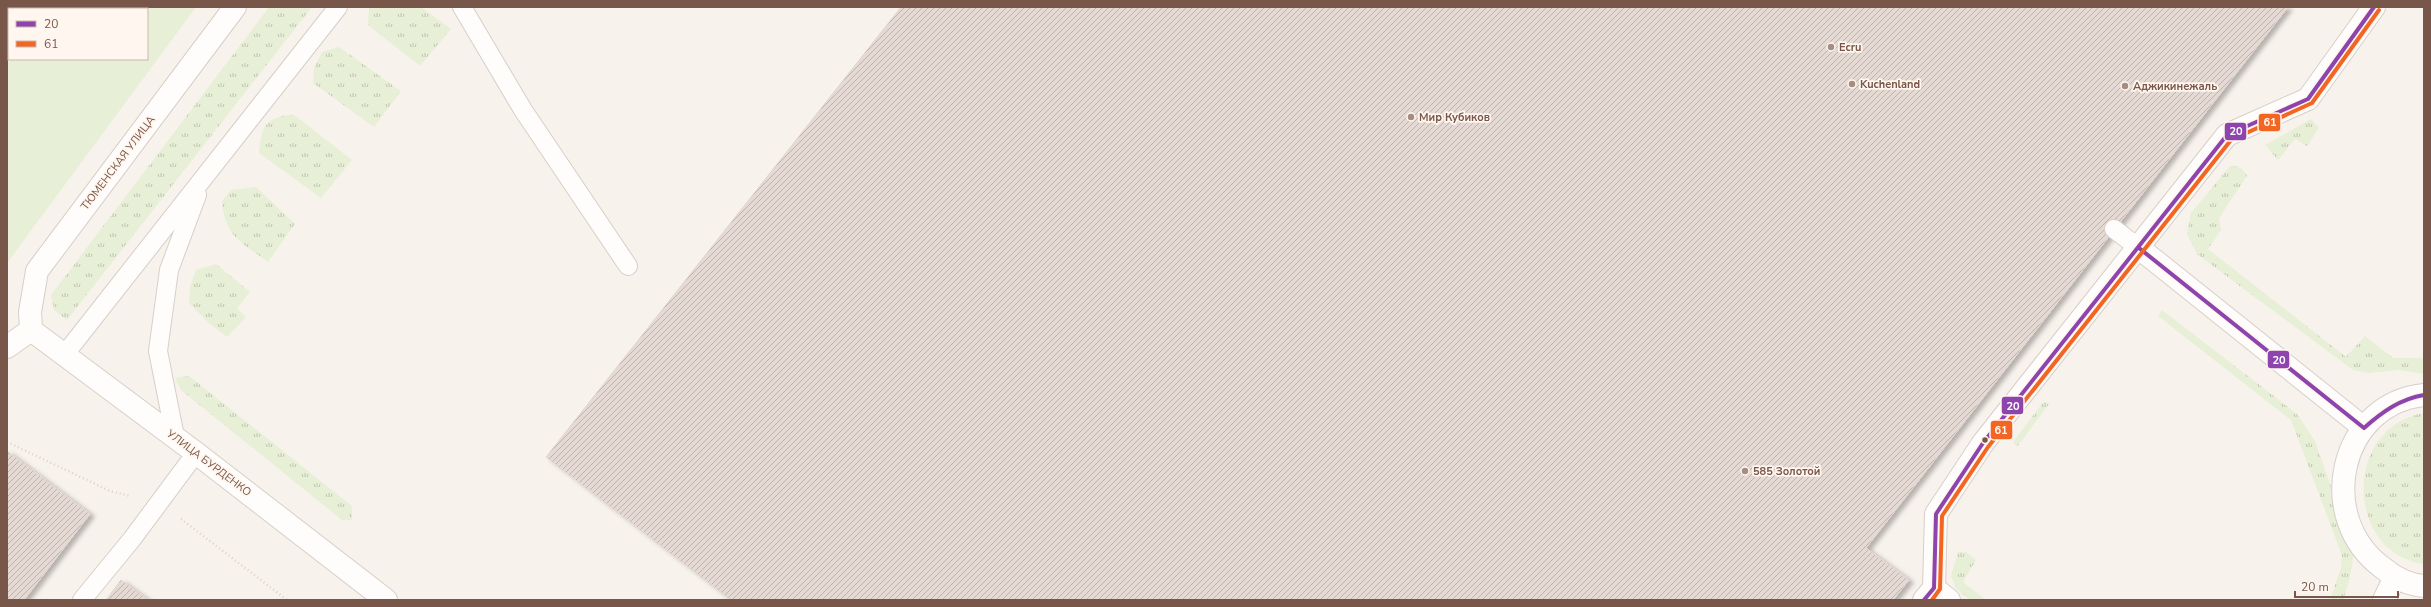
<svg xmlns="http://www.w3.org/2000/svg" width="2431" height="607" viewBox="0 0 2431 607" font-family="'Nunito Sans',sans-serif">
<defs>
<pattern id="grass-tufts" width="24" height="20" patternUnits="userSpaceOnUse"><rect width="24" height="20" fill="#e7efd6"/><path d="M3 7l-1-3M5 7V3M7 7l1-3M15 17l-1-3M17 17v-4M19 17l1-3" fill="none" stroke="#c0c4b0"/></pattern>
<pattern id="building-hatch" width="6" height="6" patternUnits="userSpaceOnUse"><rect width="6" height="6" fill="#e5dad3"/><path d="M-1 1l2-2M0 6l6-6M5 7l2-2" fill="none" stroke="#beb4ad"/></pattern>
<filter id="shadow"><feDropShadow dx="4.5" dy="2.5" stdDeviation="2" flood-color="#0004"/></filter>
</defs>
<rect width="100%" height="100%" fill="#f8f2ec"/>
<path fill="url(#grass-tufts)" d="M269 7H312L67 320 54 310 51 295Z
M369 7H421L451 29 420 66 368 25Z
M339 47 401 91 374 127 313 83 314 68 322 52Z
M293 114 352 160 321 198 259 153C262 125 264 119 293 114Z
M2311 119 2319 128 2307 146 2295 139 2278 160 2265 145Z
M2230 166C2239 166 2243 168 2247 176L2219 218 2221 230 2208 249 2346 357 2365 336 2393 358H2424V374L2399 370 2368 373 2353 370 2197 254 2187 234 2191 213Z
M256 187 295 224 268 262C241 242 225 237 222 201L231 190Z
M216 264 250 292 237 308 246 317 227 337 210 324 189 303 190 286 196 270Z
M2162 310 2297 414 2315 441 2354 553 2349 582 2343 600H2330L2341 568 2342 555 2291 420 2158 316Z
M189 376 352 506V520H342L181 390 175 378Z
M2044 401 2049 404 2017 447 2013 442Z
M2424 413V564C2344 553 2343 426 2424 413Z
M1958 552H1966L1976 560 1963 582 1986 600H1970L1956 589 1951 576Z"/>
<path fill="#e7efd6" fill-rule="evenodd" d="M7 7H196L7 263ZM9 9H147V59H9Z"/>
<path fill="url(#building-hatch)" stroke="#e2d5ce" filter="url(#shadow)" d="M901 7H2288L1866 548 1909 580 1893 600H731L546 457Z
M7 451 90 514 24 600H7Z
M121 580 148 600H106Z"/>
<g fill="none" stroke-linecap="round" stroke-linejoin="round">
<g stroke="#d7cec9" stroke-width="20">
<path id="service" d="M462 7 523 110 628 266
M2114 229 2139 248
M65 354 338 7
M175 437 158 351 169 270 197 195
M82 600 132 539 196 453"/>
</g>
<g stroke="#d7cec9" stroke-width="24">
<path id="minor" d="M2139 248 2364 428
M7 347 31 330
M2424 395C2338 404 2315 519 2383 568 2394 577 2409 585 2424 586
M1934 588 1949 600
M1924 600 1934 588 1936 514 1983 443 2227 135 2308 99 2374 7
M2384 600 2395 577"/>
</g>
<g stroke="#d7cec9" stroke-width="24">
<path id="tertiary" d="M235 7 37 271 30 312 31 330 196 453 386 600"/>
</g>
<path stroke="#dbd1ce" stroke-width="2.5" stroke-dasharray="1 3" stroke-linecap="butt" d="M7 442 110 491 130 496
M181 519 287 600"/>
<use href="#service" stroke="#fefdfc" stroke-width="18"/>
<use href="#minor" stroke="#fefdfc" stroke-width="22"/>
<use href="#tertiary" stroke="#fefdfc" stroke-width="22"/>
<g stroke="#fff7ef" stroke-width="7">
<path id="bus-1" d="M2139 248 2364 428C2382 412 2400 399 2424 395
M1924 600 1934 588 1936 514 1983 443 2227 135 2308 99 2374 7"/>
</g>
<g stroke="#fff7ef" stroke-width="7">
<path id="bus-2" d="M1932 600 1940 589 1942 516 1988 447 2231 140 2312 103 2379 10"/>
</g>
<use href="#bus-1" stroke="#8e44ad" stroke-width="4"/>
<use href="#bus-2" stroke="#f26522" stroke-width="4"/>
</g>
<g fill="#a58d83" stroke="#fff7ef" stroke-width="1.5">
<circle cx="1831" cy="47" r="4"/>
<circle cx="1852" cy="84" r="4"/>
<circle cx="2125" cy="86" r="4"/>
<circle cx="1411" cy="117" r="4"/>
<circle cx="1745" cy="471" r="4"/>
</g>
<circle fill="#79564a" stroke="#fff7ef" stroke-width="1.5" cx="1985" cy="440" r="3.5"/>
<g text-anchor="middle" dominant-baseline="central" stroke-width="3.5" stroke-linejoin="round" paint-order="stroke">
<g font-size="11" font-weight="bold" fill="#79564a" stroke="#fff7ef" text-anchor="start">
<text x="1839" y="47">Ecru</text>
<text x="1860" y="84">Kuchenland</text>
<text x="2133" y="86">Аджикинежаль</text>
<text x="1419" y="117">Мир Кубиков</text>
<text x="1753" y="471">585 Золотой</text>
</g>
<g font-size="11" fill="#79564a" stroke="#fff7ef">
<text transform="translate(118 163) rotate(-53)">ТЮМЕНСКАЯ УЛИЦА</text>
<text transform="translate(209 463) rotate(37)">УЛИЦА БУРДЕНКО</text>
</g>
</g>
<g stroke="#fff7ef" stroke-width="1.5">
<rect x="2258" y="113" width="23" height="19" rx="4" fill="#f26522"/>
<rect x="2224" y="122" width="23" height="19" rx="4" fill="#8e44ad"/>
<rect x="2267" y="350" width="23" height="19" rx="4" fill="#8e44ad"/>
<rect x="2001" y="396" width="23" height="19" rx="4" fill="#8e44ad"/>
<rect x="1990" y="420" width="23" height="20" rx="4" fill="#f26522"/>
</g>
<g font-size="11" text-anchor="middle" font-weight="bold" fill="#fff">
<text x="2270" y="126">61</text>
<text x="2236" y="135">20</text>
<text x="2279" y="364">20</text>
<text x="2013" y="410">20</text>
<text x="2001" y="434">61</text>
</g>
<rect width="2431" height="607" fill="none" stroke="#79564a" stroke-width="16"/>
<rect x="8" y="8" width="140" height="52" fill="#fff7ef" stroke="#c9b7ad"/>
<rect x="16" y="21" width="20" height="6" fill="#8e44ad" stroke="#c9b7ad"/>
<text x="44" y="28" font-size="12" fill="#79564a">20</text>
<rect x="16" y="41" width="20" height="6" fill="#f26522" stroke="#c9b7ad"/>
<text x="44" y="48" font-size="12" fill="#79564a">61</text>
<path d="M2295 591v6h103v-6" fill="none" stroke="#79564a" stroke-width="2"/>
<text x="2301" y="591" font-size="12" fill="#79564a" stroke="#fff7ef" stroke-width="3" paint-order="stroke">20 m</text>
</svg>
